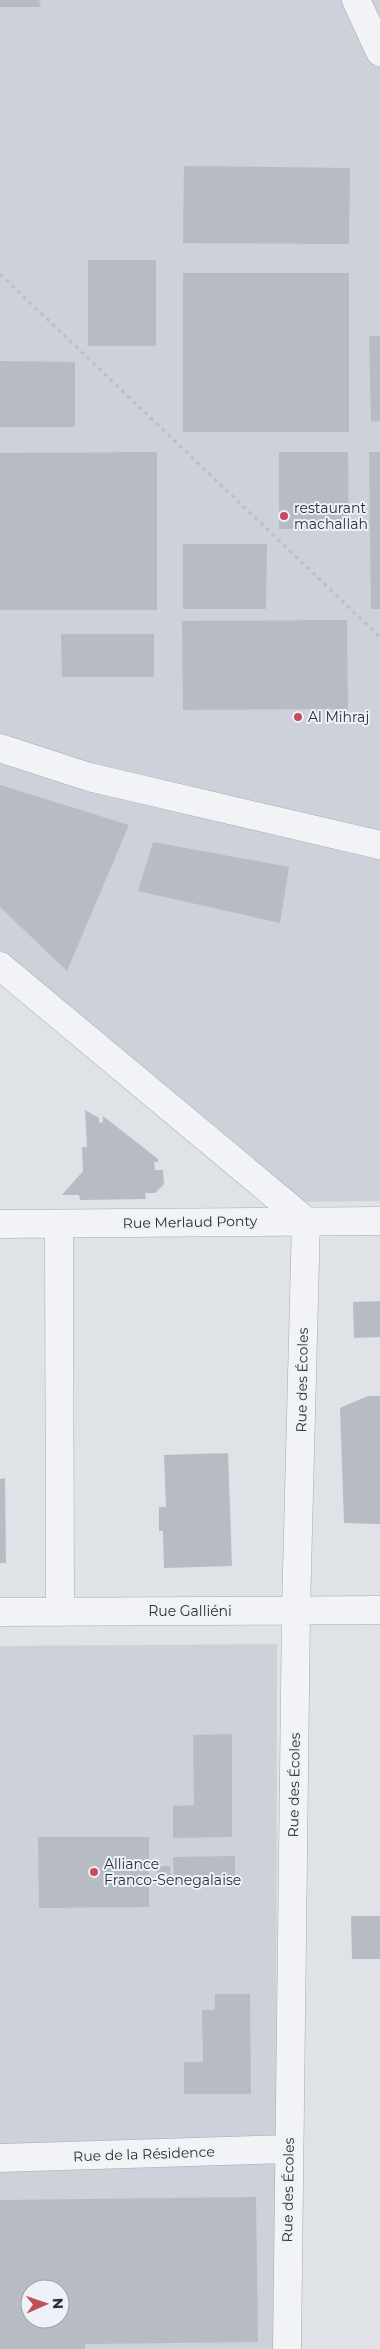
<svg xmlns="http://www.w3.org/2000/svg" width="380" height="2349" viewBox="0 0 380 2349" font-family="Montserrat,sans-serif">
<rect width="100%" height="100%" fill="#dfe2e7"/>
<path fill="#cdd1d9" fill-rule="evenodd" d="M0 0H380V1201L295 1202 0 950Z
M277 1644 276 2349H0V1646ZM30 2289H60V2319H30Z"/>
<path fill="#b7bbc3" fill-rule="evenodd" d="M0 0H39L41 7H0Z
M184 166 350 168 349 244 183 243Z
M88 260H156V346H88Z
M183 273H349V432H183Z
M369 336H380V421L371 422Z
M0 361 75 362V427H0Z
M157 452V610H0V453Z
M279 452H348L349 528 279 529Z
M369 452H380V609H371Z
M183 544H267L266 609H183Z
M347 620 348 709 183 710 182 621Z
M61 634H154V677H62Z
M0 785 129 825 67 971 0 907Z
M153 842 289 867 280 923 138 891Z
M85 1110 99 1118V1123L103 1122V1116L158 1159V1162H154L155 1170H163L164 1184 155 1193H145L146 1199 80 1200 79 1195H62L83 1171 82 1147H87Z
M380 1301V1337L354 1338 353 1302Z
M368 1396H380V1524L344 1523 340 1408Z
M228 1453 232 1566 164 1568 163 1531H159V1507H166L164 1455Z
M5 1478 6 1563H0V1479Z
M232 1734V1837L173 1838V1806L194 1805 193 1735Z
M38 1837H149V1907L39 1908Z
M235 1856V1882L174 1883 173 1857Z
M157 1866H170L171 1884 157 1885Z
M351 1916H380V1959H352Z
M215 1994H250L251 2094H184V2062H203L202 2010H215Z
M256 2197 258 2342 85 2344V2349H0V2200ZM30 2289H60V2319H30Z"/>
<g fill="none" stroke-linecap="round" stroke-linejoin="round">
<g stroke="#a5a9b1" stroke-width="29">
<path id="minor" d="M356 0 380 52
M0 748 89 777 380 845
M0 966 306 1221
M0 1224 380 1221
M59 1224 60 1612
M0 1612 380 1610
M0 2158 288 2149
M287 2349 296 1610 306 1221"/>
</g>
<path stroke="#bdc0c6" stroke-width="3" stroke-dasharray="4 4" stroke-linecap="butt" d="M0 274 380 637"/>
<use href="#minor" stroke="#f1f3f6" stroke-width="28"/>
</g>
<g fill="#c34d5d" stroke="#eef1f5" stroke-width="2">
<circle cx="284" cy="516" r="5"/>
<circle cx="298" cy="717" r="5"/>
<circle cx="94" cy="1872" r="5"/>
</g>
<g text-anchor="middle" dominant-baseline="central" stroke-width="4" stroke-linejoin="round" paint-order="stroke">
<g font-size="14" fill="#29303d" stroke="#eef1f5" text-anchor="start">
<text x="294" y="508">restaurant<tspan x="294" dy="16">machallah</tspan></text>
<text x="308" y="717">Al Mihraj</text>
<text x="104" y="1864">Alliance<tspan x="104" dy="16">Franco-Senegalaise</tspan></text>
</g>
<g font-size="14" fill="#29303d" stroke="#eef1f5">
<text transform="translate(190 1222) rotate(-1)">Rue Merlaud Ponty</text>
<text transform="translate(302 1380) rotate(-89)">Rue des Écoles</text>
<text x="190" y="1611">Rue Galliéni</text>
<text transform="translate(294 1785) rotate(-89)">Rue des Écoles</text>
<text transform="translate(144 2154) rotate(-2)">Rue de la Résidence</text>
<text transform="translate(288 2190) rotate(-89)">Rue des Écoles</text>
</g>
</g>
<g transform="translate(45 2304) rotate(88)"><circle r="24" fill="#eef1f5" stroke="#9fa4ab"/>
<path d="M0-4L9 19L0 12L-9 19Z" fill="#c34d5d"/>
<text y="-8" font-size="14" font-weight="bold" text-anchor="middle" fill="#29303d">N</text>
</g>
</svg>
